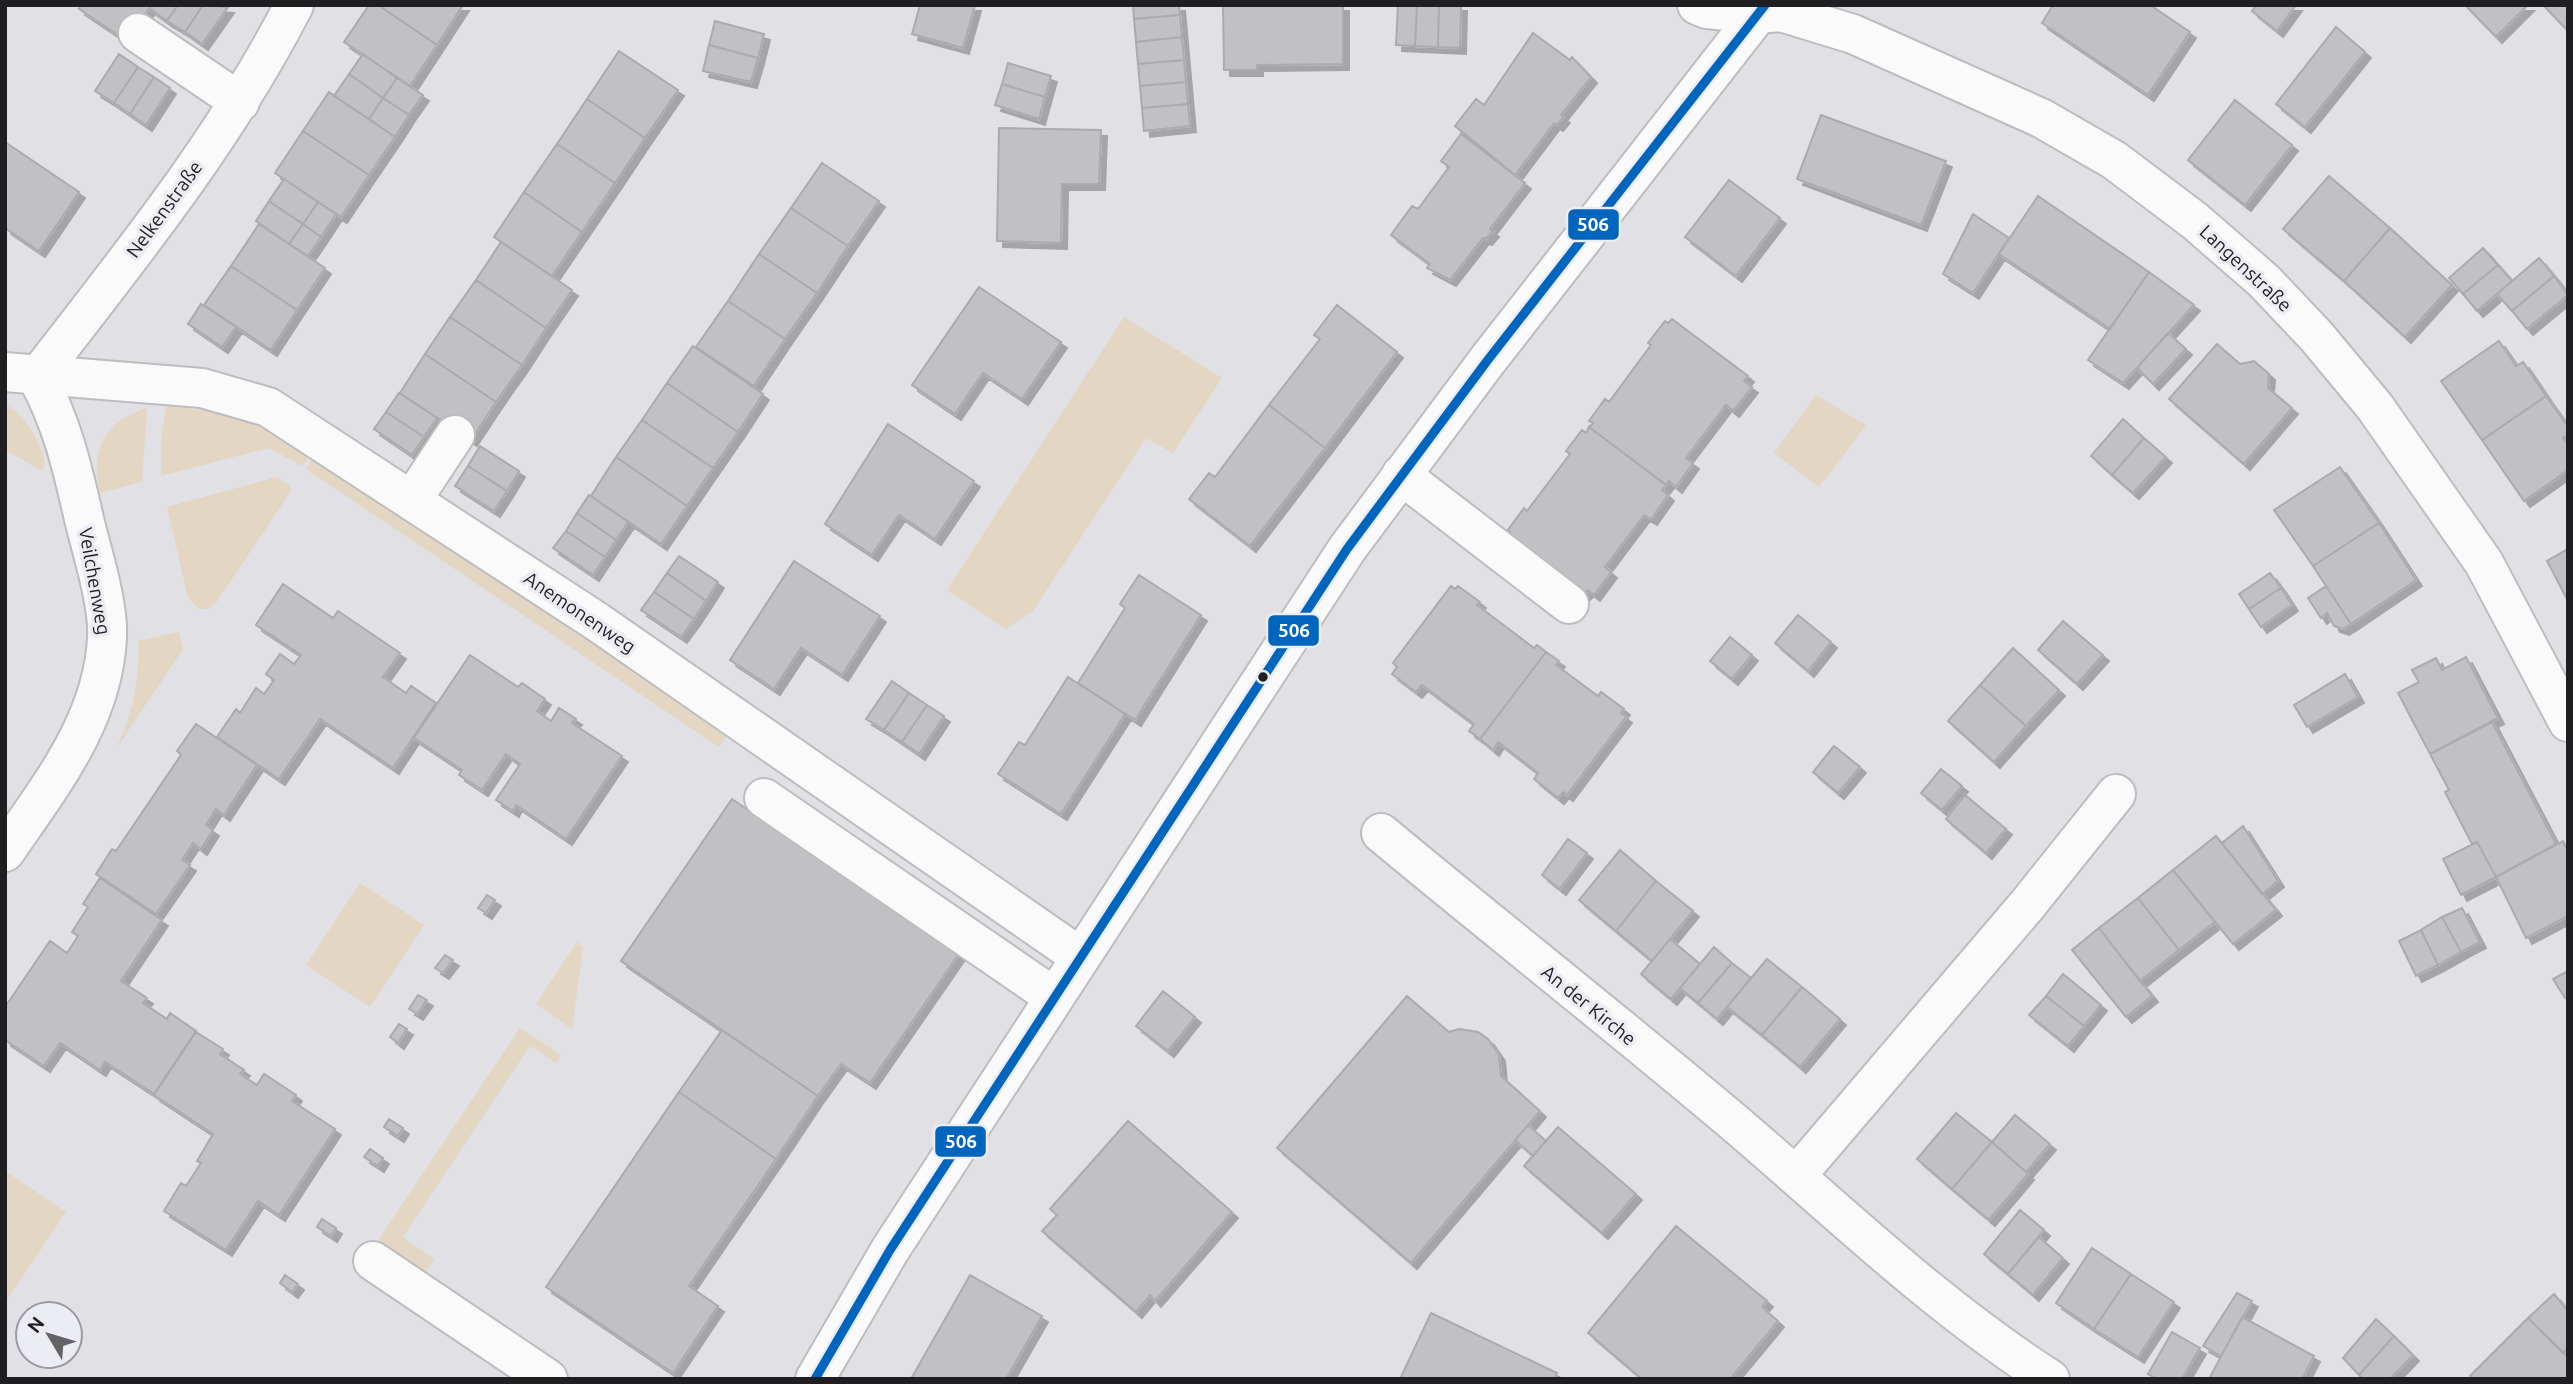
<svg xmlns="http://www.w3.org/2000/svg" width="2573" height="1384" viewBox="0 0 2573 1384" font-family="Ubuntu,sans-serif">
<defs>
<filter id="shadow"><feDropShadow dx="6" dy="6" stdDeviation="0" flood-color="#0004"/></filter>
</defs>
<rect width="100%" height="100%" fill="#e1e1e5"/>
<path fill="#e3d6c2" d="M1124 317 1222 378 1173 453 1146 438 1033 611 1006 629 947 590Z
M1816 395 1866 425 1819 487 1774 453Z
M5 404C27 417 39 439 45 463L42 471 5 450Z
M166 406C230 413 255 417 309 455L302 466 269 448 161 476V442Z
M147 408 142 482 100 493C90 451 104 421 147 408Z
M316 453 733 728 719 747 306 469Z
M277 477 290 486 291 491 216 603 209 609H199L188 598 167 507Z
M179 632 183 649 116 749C133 714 140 680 138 641Z
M360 883 424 925 370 1007 306 965Z
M577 942 583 947 572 1029 536 1004Z
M520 1028 561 1055 556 1063 530 1046 403 1237 434 1259 423 1277 375 1245Z
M5 1171 66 1212 5 1303Z"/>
<path fill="#c1c1c4" stroke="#ababae" stroke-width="2" filter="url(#shadow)" d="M81 5H151L127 41 79 9Z
M151 5H178L167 21 149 8Z
M178 5H203L185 32 167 21Z
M203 5 228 7 202 44 185 32Z
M369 5H378L437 45 410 86 344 42Z
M378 5H463L437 45Z
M920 5H975L963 48 912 34Z
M1133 5H1179L1180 15 1134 19Z
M1223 5H1343V64L1257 65V70H1224Z
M1398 5H1417L1415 46 1396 45Z
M1417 5H1439L1438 47 1415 46Z
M1439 5H1461L1460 48 1438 47Z
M2053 5H2150L2190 32 2148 95 2042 23Z
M2256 5H2296L2277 31 2252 11Z
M2465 5H2528L2496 37Z
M2543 5H2568V31Z
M1180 15 1182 37 1136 42 1134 19Z
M715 21 764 34 758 58 709 45Z
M2336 27 2365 52 2305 127 2276 104Z
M1533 33 1570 60 1572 57 1591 77 1561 115 1564 117 1557 125 1554 123 1515 175 1455 126 1476 99 1484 105Z
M1182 37 1184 60 1138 64 1136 42Z
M709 45 758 58 751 82 703 71Z
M619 51 678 90 645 138 587 99Z
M119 54 138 67 114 103 95 91Z
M363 54 397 78 383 98 349 74Z
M1184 60 1186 82 1140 86 1138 64Z
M1008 63 1051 76 1045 97 1002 84Z
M138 67 154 77 130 114 114 103Z
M349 74 383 98 369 119 334 96Z
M154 77 170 88 146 125 130 114Z
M397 78 423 95 409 115 383 98Z
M1186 82 1188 104 1142 108 1140 86Z
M1002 84 1045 97 1039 119 995 105Z
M329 92 395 137 369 175 303 131Z
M383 98 409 115 395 137 369 119Z
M587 99 645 138 615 183 557 144Z
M2235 100 2292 145 2245 205 2188 160Z
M1188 104 1190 126 1144 131 1142 108Z
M1821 115 1946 161 1921 225 1797 179Z
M999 128 1101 130 1099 184H1062L1061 243 997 241Z
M303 131 369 175 341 217 275 173Z
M1461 134 1525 183 1490 229 1493 231 1486 239 1483 238 1450 280 1427 268 1430 264 1391 235 1412 206 1418 209 1449 167 1441 161Z
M5 142 79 192 39 251 5 228Z
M557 144 615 183 582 232 524 192Z
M822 163 879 201 848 246 791 208Z
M2329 176 2390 228 2344 281 2283 229Z
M284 179 318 202 303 224 269 201Z
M1729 180 1780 218 1736 276 1685 237Z
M524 192 582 232 552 276 494 237Z
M2038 196 2149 272 2110 329 1999 254Z
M269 201 303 224 289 244 256 221Z
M318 202 336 214 321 237 303 224Z
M791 208 848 246 817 293 759 254Z
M1973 214 2009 238 1973 293 1943 274Z
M259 224 325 268 297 310 231 266Z
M303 224 321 237 308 256 289 244Z
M2390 228 2452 285 2405 337 2344 281Z
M501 242 572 290 546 328 476 280Z
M2483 248 2498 265 2463 294 2449 278Z
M759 254 817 293 785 339 728 301Z
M2539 258 2554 276 2512 311 2497 294Z
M2498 265 2512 281 2477 311 2463 294Z
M231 266 297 310 271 350 204 305Z
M2149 272 2194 305 2123 383 2088 360Z
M2554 276 2568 295 2527 329 2512 311Z
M476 280 546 328 522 365 450 317Z
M979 287 1061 342 1022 399 983 373 955 414 912 385Z
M728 301 785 339 754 386 696 347Z
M201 304 236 327 222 347 188 324Z
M1337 305 1397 352 1325 448 1269 405 1320 339 1314 335Z
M450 317 522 365 496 402 425 354Z
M1672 319 1748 376 1744 381 1752 387 1733 411 1726 405 1686 458 1693 463 1676 487 1669 481 1666 485 1589 427 1593 423 1589 421 1605 399 1609 402 1651 345 1648 343 1665 321 1668 323Z
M2168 333 2186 349 2153 384 2137 368Z
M2499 341 2516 366 2523 362 2546 396 2482 440 2441 381Z
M2217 344 2240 364 2254 361 2269 374 2268 388 2292 408 2244 464 2169 399Z
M693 346 763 394 738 432 667 383Z
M425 354 496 402 471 440 400 393Z
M667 383 738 432 713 468 642 420Z
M399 393 437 418 424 437 386 412Z
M2546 396 2568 427V435L2563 438 2568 444V470L2524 501 2482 440Z
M1269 405 1325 448 1250 546 1189 499 1209 473 1215 477Z
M386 412 424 437 412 455 374 429Z
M2123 419 2144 438 2112 475 2091 456Z
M642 420 713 468 687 506 616 457Z
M888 424 974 481 935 539 899 515 872 555 825 524Z
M1589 427 1666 485 1662 490 1668 495 1651 519 1644 515 1605 567 1611 572 1594 595 1588 590 1583 595 1506 537 1510 532 1508 530 1524 508 1527 511 1570 454 1566 451 1582 430 1586 433Z
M2144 438 2166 457 2133 493 2112 475Z
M480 446 519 471 507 491 468 466Z
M616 457 687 506 661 544 591 496Z
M468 466 507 491 494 511 455 486Z
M2340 467 2379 523 2313 566 2274 510Z
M589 495 628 522 616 540 577 513Z
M577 513 616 540 605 557 566 531Z
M2379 523 2416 580 2351 624 2313 566Z
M566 531 605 557 593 575 553 548Z
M2568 549V601L2547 561Z
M679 556 718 582 706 601 667 573Z
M794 561 880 616 842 675 801 648 774 689 730 660Z
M667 573 706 601 694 619 654 592Z
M2270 573 2281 588 2249 609 2239 594Z
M1139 575 1201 615 1135 720 1078 683 1125 608 1120 604Z
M283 584 333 618 338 611 400 653 383 677 406 693 411 686 436 703 393 768 320 719 279 779 217 737 236 709 240 713 256 688 264 694 274 680 266 674 280 654 294 664 301 655 256 625Z
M1451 586 1455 589 1458 586 1480 602 1477 605 1534 648 1537 645 1546 652 1480 739 1469 731 1474 724 1422 685 1416 692 1392 674 1397 667 1393 663Z
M2326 586 2351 624 2343 629 2334 626 2327 613 2321 618 2308 598Z
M2281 588 2292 605 2261 627 2249 609Z
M654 592 694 619 681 637 641 610Z
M1798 615 1831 642 1808 671 1775 643Z
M2063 621 2103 655 2077 684 2038 650Z
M1730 637 1752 655 1732 679 1710 661Z
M2013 648 2059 690 2026 726 1980 685Z
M1546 652 1559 661 1556 665 1598 696 1601 692 1624 709 1621 713 1626 717 1567 795 1563 792 1558 798 1534 779 1538 773 1498 742 1493 750 1480 739Z
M470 655 518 687 522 683 545 699 537 711 551 721 559 708 576 719 572 723 622 756 566 839 516 805 513 811 496 800 520 764 506 754 482 790 459 775 462 770 414 738Z
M2466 657 2498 718 2430 754 2398 693 2419 682 2412 670 2436 658 2442 670Z
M2345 674 2358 697 2307 727 2294 705Z
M1068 677 1125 714 1061 814 998 774 1019 742 1025 745Z
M892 681 909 693 884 730 866 719Z
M1980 685 2026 726 1994 762 1948 721Z
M909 693 927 705 902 742 884 730Z
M927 705 944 716 919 754 902 742Z
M2492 722 2556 844 2496 877 2477 842 2472 844 2445 792 2449 790 2430 754Z
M196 724 257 765 224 815 216 809 206 825 213 830 201 849 193 843 182 860 190 865 156 914 96 874 112 849 116 851 181 755 177 751Z
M1834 746 1860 767 1838 793 1813 772Z
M1941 769 1962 786 1942 810 1921 793Z
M1965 795 2006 829 1986 853 1946 819Z
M732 799 959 954 870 1083 841 1064 818 1096 621 961Z
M2243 826 2278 881 2262 894 2222 843Z
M2216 836 2276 910 2233 944 2173 870Z
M1568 839 1587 853 1560 889 1542 875Z
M2563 841 2568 851V916L2526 938 2496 877Z
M2477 842 2496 877 2461 895 2443 859Z
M1620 850 1656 881 1616 931 1579 900Z
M2173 870 2215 922 2179 950 2138 898Z
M100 878 162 920 121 981 147 998 143 1003 167 1019 170 1013 196 1031 154 1094 105 1062 100 1070 60 1043 44 1066 5 1040V1007L50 941 67 953 78 936 72 932 88 907 83 904Z
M1656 881 1693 911 1652 961 1616 931Z
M487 895 495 900 486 913 478 908Z
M2138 898 2179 950 2140 981 2099 928Z
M2462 908 2480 942 2461 952 2442 917Z
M2442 917 2461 952 2438 965 2421 930Z
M2099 928 2152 996 2126 1017 2072 950Z
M2421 930 2438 965 2416 976 2399 941Z
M1670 939 1700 964 1671 999 1641 974Z
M1714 947 1732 963 1698 1003 1680 988Z
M445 955 453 960 443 973 435 968Z
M1767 959 1802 987 1762 1035 1727 1007Z
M1732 963 1751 978 1717 1019 1698 1003Z
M2568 971V996L2565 998 2553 979Z
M2063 974 2101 1005 2084 1026 2046 996Z
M1802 987 1840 1019 1800 1067 1762 1035Z
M1163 991 1195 1017 1168 1051 1136 1026Z
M418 995 427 1000 417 1014 409 1009Z
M1407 996 1449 1032 1459 1029 1478 1032 1488 1039 1499 1055 1501 1076 1540 1111 1411 1263 1277 1148Z
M2046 996 2084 1026 2068 1046 2029 1015Z
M399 1024 407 1029 398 1043 390 1037Z
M722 1030 818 1096 776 1159 679 1092Z
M196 1032 223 1049 220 1054 244 1070 240 1074 257 1085 264 1074 296 1095 292 1101 335 1129 279 1215 258 1201 226 1250 164 1211 181 1183 186 1186 201 1163 197 1161 213 1134 154 1095Z
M679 1092 776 1159 689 1286 718 1306 673 1373 546 1287Z
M1956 1113 1992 1142 1952 1189 1917 1159Z
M2015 1115 2050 1144 2026 1172 1992 1142Z
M389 1119 403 1128 398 1136 384 1127Z
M1128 1121 1232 1212 1155 1301 1150 1295 1136 1312 1042 1231 1057 1215 1050 1209Z
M1528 1125 1546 1141 1533 1156 1515 1140Z
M1558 1127 1636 1194 1602 1233 1524 1166Z
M1992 1142 2028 1174 1989 1220 1952 1189Z
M370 1149 383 1158 378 1166 364 1157Z
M2020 1210 2044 1230 2008 1274 1984 1254Z
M322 1219 336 1228 331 1236 317 1227Z
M1676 1226 1767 1301 1762 1307 1778 1321 1730 1379H1642L1588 1333Z
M2039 1237 2063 1258 2033 1295 2008 1274Z
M2092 1248 2131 1274 2094 1329 2056 1303Z
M2131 1274 2174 1302 2138 1357 2094 1329Z
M285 1275 298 1284 292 1292 280 1283Z
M970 1275 1042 1316 1006 1379H911Z
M2237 1293 2252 1301 2221 1356 2203 1346Z
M2554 1294 2568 1311V1348L2563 1353 2528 1318Z
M1431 1313 1557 1373 1554 1379H1400Z
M2242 1317 2314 1356 2302 1379H2209Z
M2528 1318 2568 1357V1379H2472L2470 1376Z
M2376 1319 2394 1336 2359 1375 2343 1358Z
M2172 1332 2200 1348 2182 1379H2157L2148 1374Z
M2394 1336 2413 1355 2390 1379H2363L2359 1375Z"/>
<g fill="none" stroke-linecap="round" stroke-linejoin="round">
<g stroke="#bdbdc1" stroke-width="42">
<path id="minor" d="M1697 5 1707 9 1757 14 1781 12 1853 34 2041 118 2114 160 2195 221 2264 281 2317 337 2375 407 2484 563 2568 722
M138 33 240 102
M5 372 202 388 268 407 596 621 1079 956
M37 377C129 258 225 140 294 5
M1401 475 1569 604
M412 500 455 435
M764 798 1054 997
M1381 833C1499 931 1620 1026 1737 1125 1839 1212 1937 1307 2050 1379
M5 852C50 786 103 721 107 638 109 606 93 555 85 523 73 471 63 424 37 377
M1796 1176 2028 904 2116 794
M373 1261 548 1379
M815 1379 890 1250 1347 549 1487 361 1765 5"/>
</g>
<use href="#minor" stroke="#fafafb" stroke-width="38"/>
<g stroke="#ecedf4" stroke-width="14">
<path id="bus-1" d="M815 1379 890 1250 1347 549 1487 361 1765 5"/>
</g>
<use href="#bus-1" stroke="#0065bd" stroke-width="9"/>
</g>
<circle fill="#1f1f22" stroke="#ecedf4" stroke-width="2.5" cx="1263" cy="677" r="6"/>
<g text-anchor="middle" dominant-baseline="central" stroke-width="7" stroke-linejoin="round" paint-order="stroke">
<g font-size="19" fill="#1f1f22" stroke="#ecedf4">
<text transform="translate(164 209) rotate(-54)">Nelkenstraße</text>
<text transform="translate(2246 268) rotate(43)">Langenstraße</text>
<text transform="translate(95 581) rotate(80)">Veilchenweg</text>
<text transform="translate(580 612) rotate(34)">Anemonenweg</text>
<text transform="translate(1589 1005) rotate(39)">An der Kirche</text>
</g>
</g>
<g stroke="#ecedf4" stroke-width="2.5">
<rect x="1567" y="208" width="53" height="33" rx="7" fill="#0065bd"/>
<rect x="1267" y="614" width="53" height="33" rx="7" fill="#0065bd"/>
<rect x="934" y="1125" width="53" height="33" rx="7" fill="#0065bd"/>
</g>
<g font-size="19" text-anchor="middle" font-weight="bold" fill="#fff">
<text x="1593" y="231">506</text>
<text x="1294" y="637">506</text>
<text x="961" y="1148">506</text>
</g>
<rect width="2573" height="1384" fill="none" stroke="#1f1f22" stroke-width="14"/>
<g transform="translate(49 1335) rotate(308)"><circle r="33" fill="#ecedf4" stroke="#9a9ba0" stroke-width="2"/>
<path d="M0-5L12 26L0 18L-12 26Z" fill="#636366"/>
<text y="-10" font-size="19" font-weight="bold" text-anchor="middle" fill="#1f1f22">N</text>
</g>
</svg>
